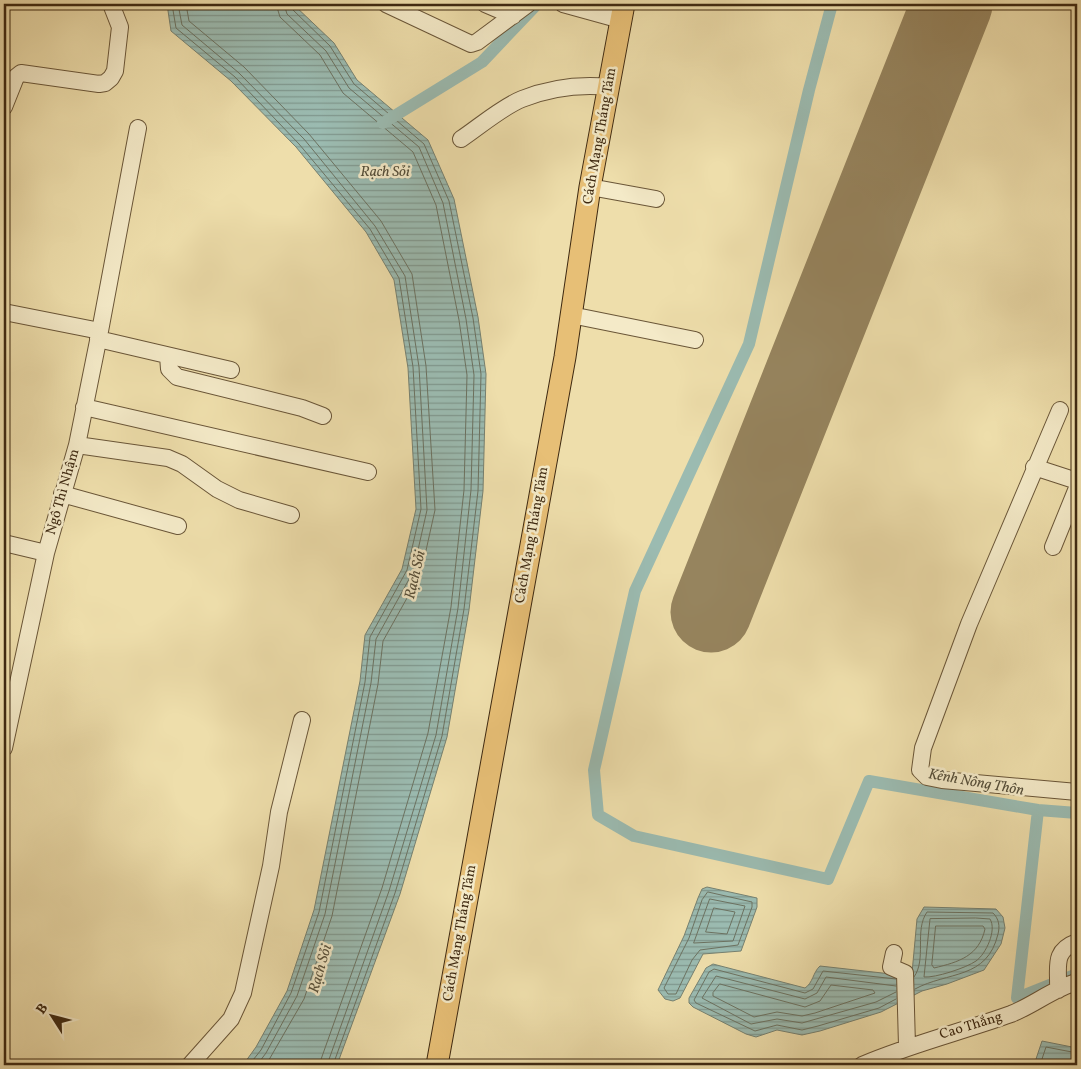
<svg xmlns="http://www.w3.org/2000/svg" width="1081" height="1069" viewBox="0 0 1081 1069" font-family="Vollkorn,serif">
<defs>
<pattern id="water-rules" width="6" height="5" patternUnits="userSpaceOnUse" patternTransform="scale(1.25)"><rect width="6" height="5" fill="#9bbbb1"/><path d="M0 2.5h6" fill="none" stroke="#80988f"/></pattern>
</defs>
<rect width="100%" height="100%" fill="#eedeab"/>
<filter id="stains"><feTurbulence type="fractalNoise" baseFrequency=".004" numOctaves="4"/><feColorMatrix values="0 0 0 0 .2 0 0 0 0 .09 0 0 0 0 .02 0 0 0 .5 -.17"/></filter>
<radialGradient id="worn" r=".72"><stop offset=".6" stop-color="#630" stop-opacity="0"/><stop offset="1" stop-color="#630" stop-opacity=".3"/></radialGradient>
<path fill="url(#water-rules)" stroke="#768171" d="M167 4H293L334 43 357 80 428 140 454 199 478 317 486 374 483 491 469 610 447 737 400 894 337 1065H243L256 1047 287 991 314 910 360 681 365 635 402 569 416 509 408 368 394 280 366 232 296 147 231 81 171 31Z
M707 887 757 898V907L741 951 703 954 680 998 673 1001 665 999 658 990 684 936 698 898 702 889Z
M924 907 996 909 1003 917 1005 928 1001 944 984 970 947 984 922 991 881 1012 820 1031 802 1035 777 1030 756 1037 746 1034 693 1007 689 1003V998L706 968 713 964 805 988C813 983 813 972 820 966L900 975 912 973 917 919Z
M1042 1041 1077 1048V1065H1034Z"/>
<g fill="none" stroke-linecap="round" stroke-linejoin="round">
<path stroke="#6c7261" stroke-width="1" d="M172 4 176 28 235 77 299 144 370 229 399 278 413 367 421 509 407 570 370 637 365 682 319 912 291 993 261 1050 249 1065
M178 4 182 25 239 73 304 139 375 226 405 276 419 367 427 510 413 572 376 639 371 683 325 914 297 996 266 1053 257 1065
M186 4 189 21 244 67 309 134 381 221 412 274 426 366 435 510 421 573 383 641 378 684 332 916 304 999 266 1065
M276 4 280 17 320 55 343 93 413 152 436 205 459 320 467 375 464 490 451 607 428 733 382 888 319 1065
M284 4 287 14 326 51 349 88 419 147 443 203 466 319 474 375 471 490 458 608 436 735 389 891 327 1065
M290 4 292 9 330 46 354 84 424 144 449 201 473 318 481 374 478 491 464 609 442 736 395 893 333 1065
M708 892 752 902V907L738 945 700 950 692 960 676 994H668L664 988 689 938 702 900Z
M710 899 745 906 733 941 694 943Z
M714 908 735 912 727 934 706 932Z
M976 918 990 919C997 930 986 954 976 961 966 968 935 978 924 977L930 919Z
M936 926H983L985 929C979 956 959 962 934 968L932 965Z
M914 977C927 959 914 931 927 912L993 913C999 919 1000 926 998 934 987 980 948 971 915 989
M896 979 823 971 813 989 805 993 714 969 709 972 694 1000 696 1003 755 1031 777 1025 802 1030 818 1026 879 1008 896 999
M720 984 805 1007 820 1001 831 985 873 990 875 993 815 1013 802 1016 777 1012 754 1017 713 996V993Z
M896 986 826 977 817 993 805 999 716 976 702 998 751 1024 777 1019 802 1023 876 1002 896 992
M1040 1065 1046 1047 1077 1053"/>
<path stroke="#9bbbb1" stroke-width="12" d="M832 4 809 90 749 344 635 591 594 770 598 815 634 836 828 879 869 781 1038 810 1077 813
M383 123 482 62 537 4
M1038 810 1017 998 1077 974"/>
<path stroke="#96845e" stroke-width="81" d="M711 612 952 4"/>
<g stroke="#6a5638" stroke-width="18">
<path id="minor" d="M386 4 471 44 477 42 528 4
M485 4 513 16
M563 4 621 20
M4 107 16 77 21 73 99 84 105 83 111 78 115 71 120 27 111 4
M461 139C479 127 502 107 522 99 550 88 579 84 609 87
M590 187 656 199
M4 312 100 331 77 445 46 553 4 748
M571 315 695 340
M100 331 138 128
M98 339 231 370
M168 356 169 369 177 377 302 408 323 416
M84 407 368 472
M1060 410 969 624 923 748 920 770 927 777 942 780 1077 792
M77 445 168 458 182 464 217 489 239 500 291 515
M1034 467 1077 481
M62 494 178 526
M4 543 46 553
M1053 547 1077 488
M894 953 891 967 905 973 907 1046
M1058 990C1059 967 1052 951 1077 942
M190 1065 231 1019 243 993 271 866 279 812 302 720
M862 1065C911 1044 961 1032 1011 1014 1034 1005 1054 988 1077 982"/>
</g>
<g stroke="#3e2911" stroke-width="23">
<path id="major" d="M437 1065 565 357 590 187 624 4"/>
</g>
<use href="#minor" stroke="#f4eac8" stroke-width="16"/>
<use href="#major" stroke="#e7bf76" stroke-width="21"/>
</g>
<g text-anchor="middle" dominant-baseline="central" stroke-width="5" stroke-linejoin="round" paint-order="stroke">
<g font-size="14" fill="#3e2911" stroke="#f4eac8">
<text transform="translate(600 136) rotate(-80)">Cách Mạng Tháng Tám</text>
<text transform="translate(63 492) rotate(-74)">Ngô Thì Nhậm</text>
<text transform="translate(532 535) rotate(-80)">Cách Mạng Tháng Tám</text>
<text transform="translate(460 933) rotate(-80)">Cách Mạng Tháng Tám</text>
<text transform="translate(971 1026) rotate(-17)">Cao Thắng</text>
</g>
<g font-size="15" font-style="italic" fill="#554e39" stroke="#f4eac8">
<text x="385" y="172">Rạch Sỏi</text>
<text transform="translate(416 575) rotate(-77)">Rạch Sỏi</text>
<text transform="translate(976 783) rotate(10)">Kênh Nông Thôn</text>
<text transform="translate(321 969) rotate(-74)">Rạch Sỏi</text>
</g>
</g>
<rect width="1081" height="1069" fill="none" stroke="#eedeab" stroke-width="20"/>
<rect x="5" y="5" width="1071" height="1059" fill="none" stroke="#3e2911" stroke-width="2.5"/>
<rect x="10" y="10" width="1061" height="1049" fill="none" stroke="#3e2911"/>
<g transform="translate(52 1016) rotate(306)" stroke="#f4eac8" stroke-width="4" paint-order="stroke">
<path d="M0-4L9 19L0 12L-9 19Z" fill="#3e2911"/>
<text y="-8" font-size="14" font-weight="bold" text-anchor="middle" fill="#3e2911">B</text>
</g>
<rect width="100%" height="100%" filter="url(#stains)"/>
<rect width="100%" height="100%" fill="url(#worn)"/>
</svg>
